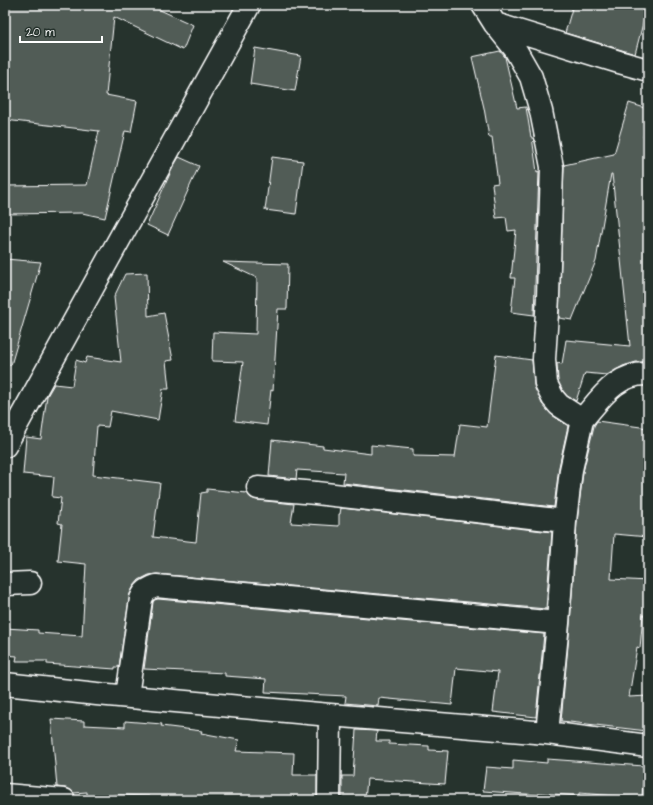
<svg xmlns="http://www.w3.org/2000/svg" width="653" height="805" viewBox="0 0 653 805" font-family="'Architects Daughter',sans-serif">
<rect width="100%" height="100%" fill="#26332d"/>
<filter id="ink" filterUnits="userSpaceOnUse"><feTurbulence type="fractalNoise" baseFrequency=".025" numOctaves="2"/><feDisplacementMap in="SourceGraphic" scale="8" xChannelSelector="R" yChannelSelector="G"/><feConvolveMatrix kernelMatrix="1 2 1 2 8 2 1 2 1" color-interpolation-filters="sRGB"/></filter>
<g filter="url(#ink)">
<path fill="#515c57" stroke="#fff" d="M5 5H149L193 25 183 50 114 17 106 95 137 101 131 132 125 131 105 218 82 213 5 214V186L87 185 99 131 5 120Z
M573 5H636L647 8 635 54 565 33Z
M255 48 301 56 295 91 250 84Z
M500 51 505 57 517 108 526 107 531 137H532L537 172 539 171 534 315 511 312 515 278H511L516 230 508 231 506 217 496 218 492 184 498 183 492 137H489L484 108 472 57Z
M629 103 648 109V119L643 137 648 139V362H636L623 366 607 375 585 373 576 401 567 396 563 391 558 381 557 363 562 364 566 340 630 346 612 174H611L596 261 572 320 559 318 564 165 614 154Z
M179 157 199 166 168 235 147 225 173 167Z
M272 157 303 161 296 214 265 210Z
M5 259 41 262 11 365H5Z
M223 262 288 264 287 309H278L273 391 271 390 267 425 235 421 243 362 212 361 213 332 256 334 257 278Z
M147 273 148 316 164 313 173 360 166 361 169 389H163L158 420 111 411 108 427 97 426 93 475 160 483 153 537 196 542 201 493 207 492V489L247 493 251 498 257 500 294 504 291 523 339 526V514H340L341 508 552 532 546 609 157 574 149 575 139 580 134 586 130 594 119 667H115V669L47 664V661H16L17 656 5 655V628L38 630V633L82 636 86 564 58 561 62 524 58 523 61 498 52 497 54 477 23 474 26 437 41 439 47 396 54 384 72 386 76 360 85 363 87 357 121 362 114 297 125 274Z
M496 355 532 360 534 385 542 404 552 415 568 426 559 467 554 507 343 483 344 473 297 470 296 479 269 476 272 440 323 446V448L371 454V445L413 449V456L455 457 460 424 487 427Z
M597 421 648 428V537L614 534 611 579 648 581V616L643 615 640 648 637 647 629 697 648 696V727H647V731L561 721 570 624 577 522 583 472 594 426Z
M158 599 544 634 536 717 493 712 498 672 456 668 452 705 379 698 378 706 345 703 346 696 265 692 266 679 225 676V673L144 669 153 602 154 600Z
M51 719 84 721V725L125 727V721L162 724 161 726 202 731 201 733 239 740 236 751 294 753 293 775H317V800H177V799L149 798V796L117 795 87 798V792L74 793 71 790 65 788 57 787Z
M356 730 377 731 376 741H389V744L429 746V750L448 751 445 784 367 779 365 800H342V776H353Z
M547 759 644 766 642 798 579 793V796L539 793V795L483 791 486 767 513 769V760L547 763Z"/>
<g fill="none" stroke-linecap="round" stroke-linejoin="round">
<g stroke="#fff" stroke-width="25">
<path id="minor" d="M483 5 495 24 515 49 531 77 541 111 552 167 548 297 544 359 546 384 553 398 559 405 582 420 571 470 565 521 558 623 547 733
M495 24 619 62 648 70
M582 420C601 398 616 373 648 374
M5 446 249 5
M258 488 316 493 565 521
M5 584 30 583
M5 684 97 694 330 715 547 733 648 746
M127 696 141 599C144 591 148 589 156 586L558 623
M5 795 64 800
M329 800 330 715"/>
</g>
<use href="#minor" stroke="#26332d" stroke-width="22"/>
</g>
</g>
<rect width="653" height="805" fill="none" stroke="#26332d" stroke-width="20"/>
<rect x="10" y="10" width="633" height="785" fill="none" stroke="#fff" stroke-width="1.5" filter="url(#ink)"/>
<path d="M20 36v6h82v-6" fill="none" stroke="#ffffff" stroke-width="2"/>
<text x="26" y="36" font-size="12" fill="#ffffff" stroke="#26332d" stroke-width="3" paint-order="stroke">20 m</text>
</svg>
